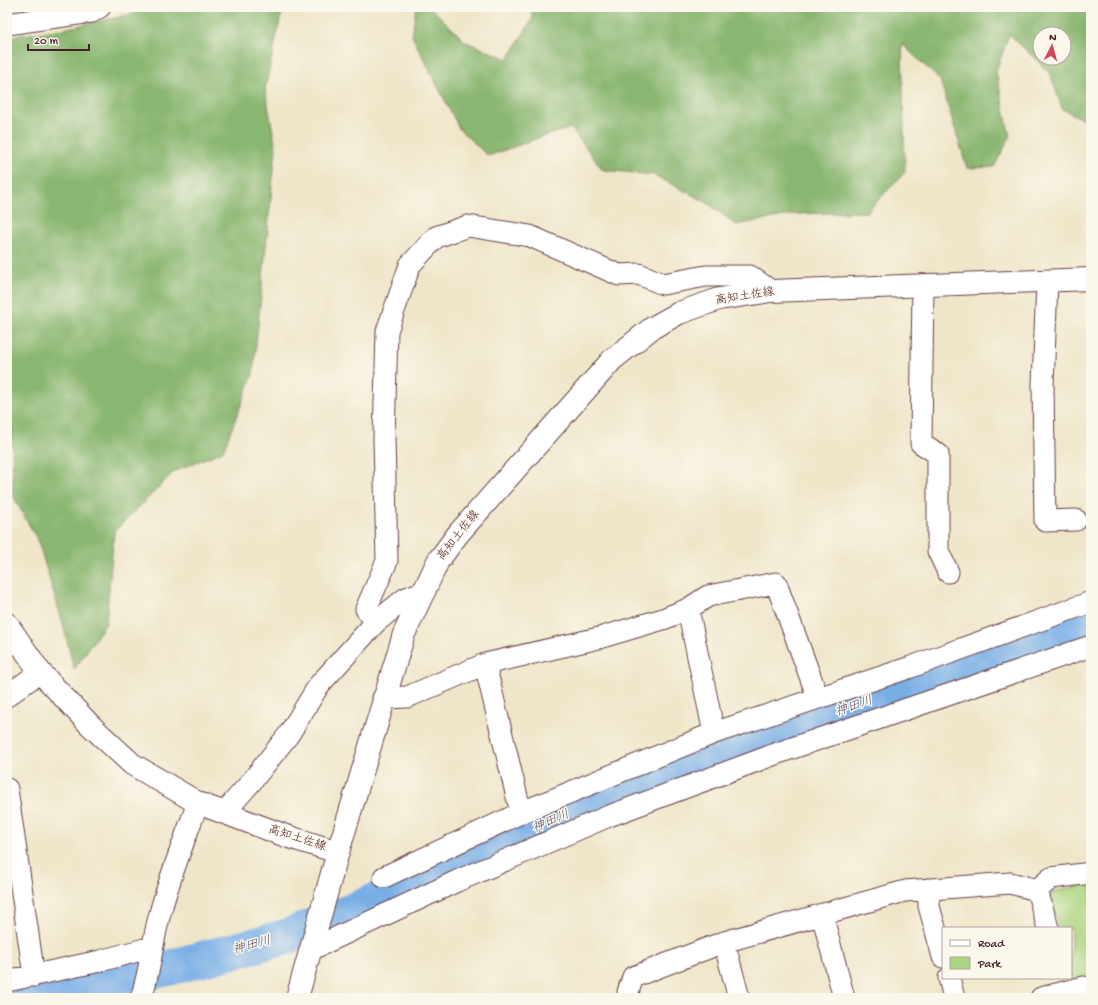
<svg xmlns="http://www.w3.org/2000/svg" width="1098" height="1005" viewBox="0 0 1098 1005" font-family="'Gochi Hand','Klee One',sans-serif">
<rect width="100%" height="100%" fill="#fbf7ec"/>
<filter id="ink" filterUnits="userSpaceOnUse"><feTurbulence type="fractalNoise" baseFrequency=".025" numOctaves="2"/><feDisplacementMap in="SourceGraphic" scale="8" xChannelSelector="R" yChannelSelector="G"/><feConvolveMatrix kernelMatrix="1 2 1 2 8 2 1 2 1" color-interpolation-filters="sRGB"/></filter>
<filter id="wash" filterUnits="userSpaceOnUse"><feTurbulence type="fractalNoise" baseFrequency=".012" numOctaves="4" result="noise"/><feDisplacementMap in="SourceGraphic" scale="16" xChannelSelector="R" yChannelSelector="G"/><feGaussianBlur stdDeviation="0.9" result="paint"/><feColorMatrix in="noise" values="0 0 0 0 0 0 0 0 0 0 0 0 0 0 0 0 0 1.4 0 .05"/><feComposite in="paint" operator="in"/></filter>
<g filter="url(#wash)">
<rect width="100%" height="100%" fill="#efe6c9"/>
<path fill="#acd581" stroke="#7b7a56" d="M1091 884V979L1069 981V978H1071V928H1058L1051 892Z"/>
<path fill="#89b66f" stroke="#6a6a4d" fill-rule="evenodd" d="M138 7H283L265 89 276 149 253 374 223 451 175 471 114 532 106 623 74 670 63 624 38 541 13 496 12 429 7 406V37L58 30 137 13Z
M416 7H430L466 42 508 59 533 18 530 7H1091V123L1062 109 1050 73 1009 34 996 72 1010 137 994 167 967 168 940 80 902 44 905 172 867 212 796 214 736 225 706 202 654 175 603 170 571 128 541 137 488 156 460 130 412 36ZM1040 34H1064V58H1040Z"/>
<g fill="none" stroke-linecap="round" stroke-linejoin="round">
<path stroke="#78aee6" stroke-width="36" d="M7 998 168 968 286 937 362 907 519 835 707 757 1091 625"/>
</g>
</g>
<g filter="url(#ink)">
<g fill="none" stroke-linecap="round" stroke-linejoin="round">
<g stroke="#633d43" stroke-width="23">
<path id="minor" d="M7 24 92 12 100 7
M1047 281 1043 385 1045 521 1076 520
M923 285 921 443 938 454V551L948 572
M376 622 366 609 387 561 384 438 387 331 410 265 436 237 468 226 530 236 619 275 639 274 663 284 706 276H750L771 291
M485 664 518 801 525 811
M7 696 40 672
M383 698 407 697 485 664 599 638 663 619 688 609 708 596 776 583 818 698
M714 733 911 667 1091 602
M7 789 34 976
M224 813 252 781 289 734 319 685 376 622 406 598 425 591
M384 877 525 811 714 733 688 609
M928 889 929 906 943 957
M1037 890 1051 878 1091 873
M822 914 844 998
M724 942 739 998
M312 949 457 881 609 816 778 753 1091 646
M949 978 954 998
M7 981 100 961 152 947
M141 998C150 972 152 944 159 917 169 878 184 841 198 803
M629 998 628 992 633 977 724 942 905 891 1010 883 1037 890 1048 928
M1041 998 1084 987 1091 989"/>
</g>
<g stroke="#633d43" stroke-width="24">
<path id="tertiary" d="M297 998 338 852"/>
</g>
<g stroke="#633d43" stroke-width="24">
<path id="primary" d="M7 624 40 672 90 725 132 764 198 803 286 836 338 852 404 634 438 561 458 534 612 360 652 328 679 313 719 299 771 291 1091 279"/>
</g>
<use href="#minor" stroke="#fff" stroke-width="21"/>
<use href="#tertiary" stroke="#fff" stroke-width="22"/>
<use href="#primary" stroke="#fff" stroke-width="22"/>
</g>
</g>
<g text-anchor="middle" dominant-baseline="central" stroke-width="3" stroke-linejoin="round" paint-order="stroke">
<g font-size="12" fill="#4a1f2b" stroke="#fbf7ec">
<text transform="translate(745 297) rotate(-9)">高知土佐線</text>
<text transform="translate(459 536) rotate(-52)">高知土佐線</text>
<text transform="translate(297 839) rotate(18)">高知土佐線</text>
</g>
<g font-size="13" font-style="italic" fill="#5a516c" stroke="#fbf7ec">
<text transform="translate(854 707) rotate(-19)">神田川</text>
<text transform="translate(551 822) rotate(-23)">神田川</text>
<text transform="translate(252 946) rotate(-15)">神田川</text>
</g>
</g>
<rect width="1098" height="1005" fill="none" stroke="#fbf7ec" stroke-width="24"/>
<rect x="942" y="927" width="130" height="52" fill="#fbf7ec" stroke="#b4a19f"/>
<rect x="950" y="940" width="20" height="6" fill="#ffffff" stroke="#b4a19f"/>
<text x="978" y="947" font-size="12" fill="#4a1f2b">Road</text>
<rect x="950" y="957" width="20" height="12" fill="#acd581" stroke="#b4a19f"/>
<text x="978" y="967" font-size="12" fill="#4a1f2b">Park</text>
<g transform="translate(1052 46) rotate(6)"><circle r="19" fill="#fbf7ec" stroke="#b4a19f"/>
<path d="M0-3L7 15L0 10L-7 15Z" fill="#d1495b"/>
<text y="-6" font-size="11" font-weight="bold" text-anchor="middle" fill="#4a1f2b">N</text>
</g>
<path d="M28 44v6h61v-6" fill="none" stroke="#4a1f2b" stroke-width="2"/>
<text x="34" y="44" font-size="12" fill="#4a1f2b" stroke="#fbf7ec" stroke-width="3" paint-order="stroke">20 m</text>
</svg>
